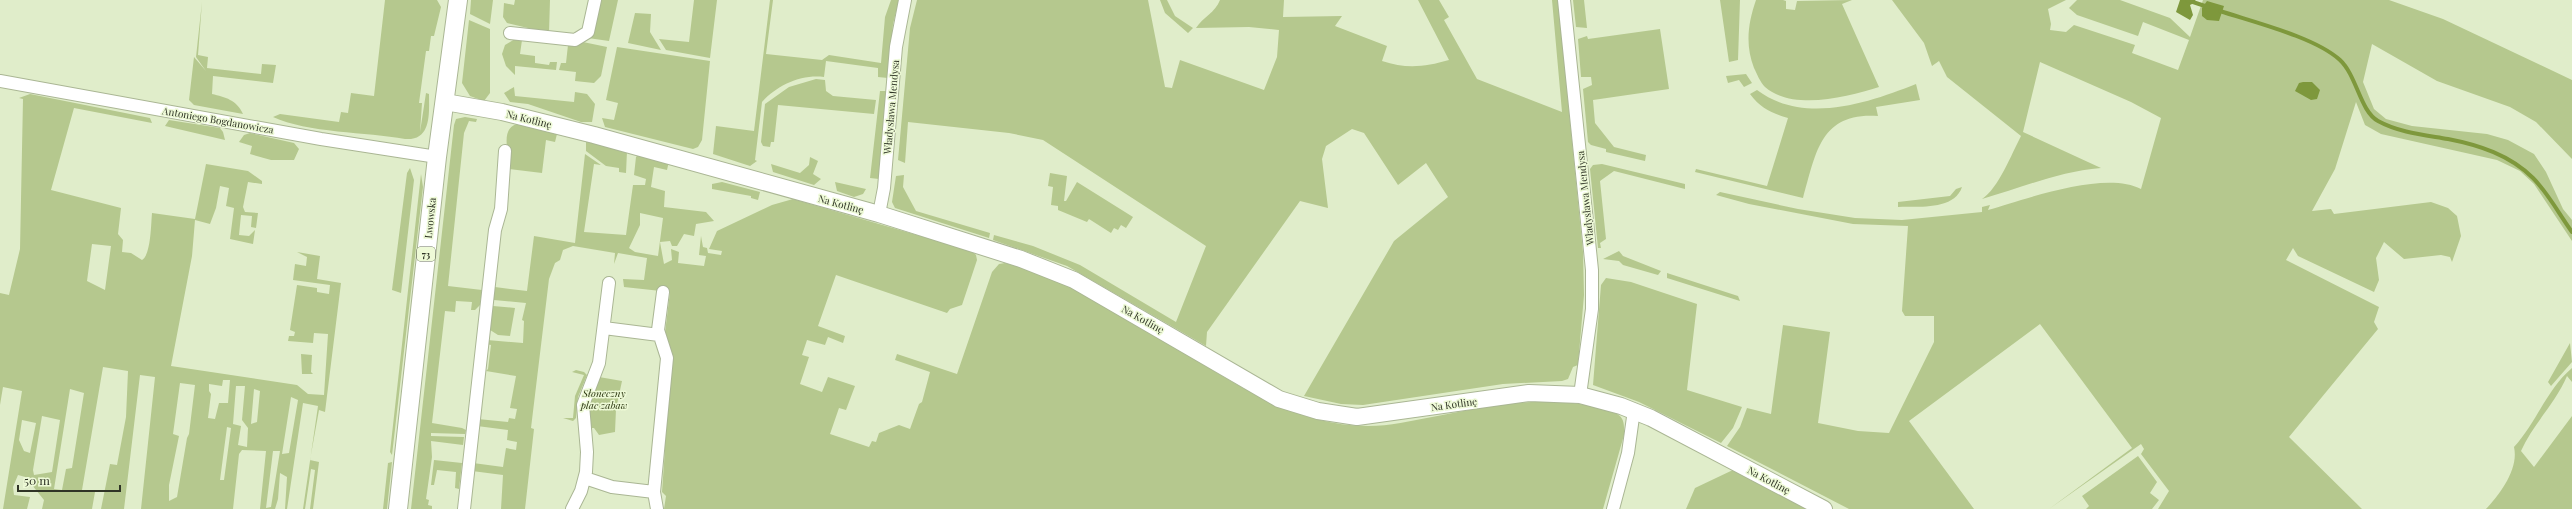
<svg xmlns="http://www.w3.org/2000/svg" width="2572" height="509" viewBox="0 0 2572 509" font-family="'Playfair Display',serif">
<rect width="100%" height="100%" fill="#e0edca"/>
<path fill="#b5c88e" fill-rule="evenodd" d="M385 0H437L441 7 434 36H431L429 51H426L419 103H422L420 132 426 93 429 94C429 112 432 141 405 139 367 132 307 133 273 117L280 114 339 122 341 112 348 113 351 93 374 96Z
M471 0H493L490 24 470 14Z
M515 0H550L549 33 507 23 503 17 504 3 514 5Z
M600 0H618L609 41 588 38Z
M694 0H717L710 58 666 50 659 39 689 42Z
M770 0H773L766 54 822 60 829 55 881 63 885 17 891 0H899L893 24 888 78 878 77V68L826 61 824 77C802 74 777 85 762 102L755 160 757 161 750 166 713 154 716 126 754 131Z
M917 0H1148L1165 87 1172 88 1180 60 1264 90 1277 57 1279 30 1249 27 1196 28C1203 17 1215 13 1220 0H1284L1283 17 1342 16 1335 26 1387 46 1382 61C1406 69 1425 67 1449 60L1418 0H1439L1449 17 1444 20 1477 79 1562 112 1552 0H1558L1583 252 1584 295 1578 365 1573 367 1568 379 1562 381 1503 384 1363 405 1341 404 1304 396 1394 241 1448 197 1426 163 1398 185 1364 133 1352 129 1326 146 1322 159 1328 208 1300 201 1207 332 1206 346 1067 266 993 240 994 235 1033 246 1080 265 1176 322 1206 246 1043 140 1009 133 908 122 905 163 898 160 910 28Z
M1160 0H1167L1175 16 1193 28 1188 33 1165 13Z
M1573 0H1584L1587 28 1576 27Z
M1720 0H1740L1738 60 1729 62Z
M1756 0H1783L1786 1V9L1795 10 1797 1 1852 0 1842 4 1879 87C1848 97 1793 111 1765 87 1760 82 1757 74 1754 68 1745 45 1748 23 1756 0Z
M1892 0H2066L2048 9 2051 24 2050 30 2066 32 2074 25 2135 45 2132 53 2178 70 2189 40 2143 22 2138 36 2077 15 2069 8 2077 0H2120L2170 18 2190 37 2203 0H2389L2443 19 2572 80V159L2536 122 2510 107 2437 81 2372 44 2363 82 2374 109 2386 119 2412 126 2487 134 2508 140 2534 154 2546 172 2563 209 2572 220V241L2534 184 2520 171 2497 160 2381 134 2365 125 2356 102 2335 169 2312 211 2331 209 2334 214 2431 202 2448 208 2457 216 2461 236 2452 262 2450 257 2441 255 2404 259 2384 242 2376 258 2379 280 2374 292 2298 256 2293 248 2286 260 2379 307 2374 322 2378 329 2289 437 2362 509H2158L2169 491 2141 454 2144 449 2141 444 2049 509 2132 448 2040 324 1909 421 1974 509H1849L1727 446 1740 427 1747 408 1771 414 1783 325 1830 332 1818 423 1858 431 1889 433 1934 342V316H1905L1902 311 1908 226 1853 224 1749 204 1716 195 1720 192 1798 209 1855 218 1902 220 1982 212V207L1990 205 1988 210C2026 199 2105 170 2141 189L2161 118 2131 102 2040 62 2023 132 2101 168C2057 172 2024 187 1982 199 1998 189 2012 153 2021 136L1947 77 1939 61 1932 66 1924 43Z
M202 2 198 55 208 57 207 68 261 74 262 64 276 65 273 83 213 76 212 94C225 97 237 100 243 114L194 105 189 100 194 57 206 71 196 57Z
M635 13 651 14 650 32 661 50 628 43Z
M469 20 490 29V93L484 101 470 96 462 83Z
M1660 29 1669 89 1593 100 1595 123 1614 147 1646 155 1645 161 1606 152V149L1591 145 1588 142 1583 89 1592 85 1591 77H1581L1578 39 1587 36 1588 39Z
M515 39 522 40 520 54 535 56V63L549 65 550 62H557L556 70 515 66V75L506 66 502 54 505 45Z
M583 42 607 47 601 76 594 83 575 81 576 72 559 70 561 63H566L568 45Z
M617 47 710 61 702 140 698 147 693 149 605 127 602 118 614 120 618 103 606 100Z
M1746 74 1752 83 1744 87 1739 80 1728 83 1726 76Z
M816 79 825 80 826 91 833 96 876 100 874 114 778 105 774 142H771L770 147 763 146 761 142 765 104 789 87Z
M1916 84 1920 100 1876 107 1878 116C1820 112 1816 153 1803 198L1695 172 1696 169 1767 186 1788 118C1772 113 1761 109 1750 94L1757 90C1804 125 1868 103 1916 84Z
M514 87 515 96 574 102 575 92 587 94 595 104 592 122H581L528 104 510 102 504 93Z
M880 91H887L879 179 870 178Z
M30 94 150 118 152 123 74 108 51 190 121 208 118 234 123 240 122 252 131 253 142 260C151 255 151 224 152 213L195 219 206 164 248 171 262 181V184L248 182 243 207 245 212 258 213 256 228 251 227 252 216 241 215 239 235 249 236 255 230 253 244 230 239 234 208 226 206 229 188 220 186 216 208 210 224 195 220 192 256 171 366 297 385 308 394 324 395 328 334 314 333 313 343 288 341 289 336H294L295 332 290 330 297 285 317 288V292L329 294 330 285 293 280 295 264 306 266 307 257 297 252 320 256 317 279 341 283 325 412 319 410 310 460 319 462 313 509H310L315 470 311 469 305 509H303L318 406 303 403 287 509H285L287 477 280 473 278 499 275 509H260L266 451 242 450 239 454 233 509H141L155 377 140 375 124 509H101L110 464 117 465 126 417 128 371 103 367 82 490 95 492 92 509H42L44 500 32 485 33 479 18 475 13 487 14 495 30 497 27 509H3L22 391 3 387 0 405V293L9 295 20 249 23 99 19 98ZM92 244 111 246 105 290 87 281ZM223 380H230L228 403H219L215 419 208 418 211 394 209 391V384L222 386ZM180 383 195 385 189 434 187 438 177 497 169 501V485L179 436 173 434ZM236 386H245L242 420 248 428 247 447 238 445 241 426 233 424ZM70 389 84 393 72 468 66 469 62 490 54 489ZM254 389 260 391 257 422 251 424ZM291 397 298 400 289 453 282 454ZM42 416 60 420 52 472 34 475 33 470ZM22 420 36 423 30 453 24 451 19 440ZM227 427 231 428 224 480H220ZM273 451H280L271 507 266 508Z
M465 117 477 119 476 122 469 121 464 133 448 286 482 290 480 305 475 310H471L472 302 456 301 455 312 445 311 432 423 462 428 466 430 465 434 431 433V436L464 437 463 445 431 441 432 457 426 499 429 500 428 505 432 506V509H411L454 125 456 119Z
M169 120 220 128 223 132 225 140 165 126Z
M517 124 557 134 555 142 546 140 542 173 509 169C510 155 499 129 517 124Z
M250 133 294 143 299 149 294 160H271L250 154 252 146 239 142 244 135Z
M586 140 627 151 626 173 619 172V168L606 166 586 151Z
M585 154 601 165 594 164 584 232 626 235 633 185H645L646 179 634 175 636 157 639 154 669 161 667 170 654 167 651 187 665 191 664 207 706 212 714 221 696 224 694 236 684 234 677 246H672L670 241 660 242 664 264 672 260 671 249 679 252 678 263 704 266 706 256 699 255 701 236 703 247 707 248 708 253 721 255 722 251 709 249 717 231 772 205 793 199 972 251 976 255 977 260 962 305 950 309 947 313 836 275 818 326 845 336 843 343 828 337 825 345 807 340 802 355 809 357 800 384 822 392 828 377 855 386 846 410 839 408 830 434 869 447 872 441 876 442 879 433 899 425 910 429 919 404 922 402 930 372 895 360 897 354 957 374 992 272 999 264 1005 263C1079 281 1149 332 1214 371 1262 400 1310 426 1368 426 1390 426 1411 421 1432 417 1485 407 1538 395 1591 406 1600 408 1613 410 1620 416 1625 421 1624 429 1624 435L1603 509H664L666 496 662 492 665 449 662 447 671 366V349L665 333 670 292 624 287 623 279 644 280 647 258 618 253 614 264 615 253 573 246 563 250 560 260 555 263 549 279 531 428 534 429 525 509H501L503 475 472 471 473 463 503 467 506 448 516 450 517 442 507 440 508 430 477 426 478 419 508 422 509 418 515 419 517 409 510 408 516 376 486 371 488 369 491 345 486 344 487 340 523 343 524 321 522 320 526 303 494 300 491 297 492 288 495 287 527 291 534 236 575 243ZM640 213 663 218 658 256 635 252 629 248 640 225Z
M810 157 818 161 813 174 821 179 814 185 773 172 771 164 800 173 809 165Z
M1602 164 1685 184V189L1614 171 1600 181 1606 239 1600 243 1601 248H1598L1590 169 1593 165Z
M410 168 414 180 401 293 392 290 407 173Z
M1050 173 1067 176 1064 201H1066L1077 182 1133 217 1126 228 1121 225 1118 230 1114 228 1111 233 1089 219 1087 222 1058 210V206L1051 205 1053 187 1048 186Z
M421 174 423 187 392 455 390 452Z
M904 175 903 187 916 211 990 233 989 238 895 208 892 202 896 176Z
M722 182 760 192 758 200 751 198V196L712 189V184Z
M835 182 866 189 863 194 854 197 837 191Z
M1962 187C1954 211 1917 206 1898 207V202L1950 196 1956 189Z
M1619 251 1623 256 1661 271 1658 275 1623 265 1619 261 1603 259Z
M1667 273 1738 296 1740 301 1667 278Z
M1606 278 1631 282 1697 304 1687 390 1742 407 1733 428 1721 443 1639 402 1593 385 1601 285Z
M493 306 515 308 510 336 498 335 487 328Z
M2570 343 2572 362 2551 386 2548 382Z
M301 354 312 355 311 372 313 374H302Z
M2572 368V382L2567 376C2555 404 2533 424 2521 451L2534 467 2572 416V509H2486C2500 494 2519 469 2514 447 2536 423 2547 389 2572 368Z
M576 370 584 372 587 375 578 397 576 418 573 421 563 418H573L575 396 584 375 572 372Z
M599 377 622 381 616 409 615 432 599 435 594 428H589L588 405Z
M2138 456 2157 482 2150 493 2159 500 2152 509H2086L2089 506 2082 496Z
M434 460 462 463 459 489 455 488 456 472 437 470 434 485H431Z
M392 462 387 509H383L388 463Z
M1735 469 1813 509H1686L1695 488Z"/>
<path fill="#7e983c" d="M2180 0H2195L2196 2 2190 5 2193 15 2190 20 2176 12Z
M2207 1 2224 6 2219 21 2207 20 2202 16V8Z
M2303 82H2312L2320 90 2317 99 2311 100 2295 91 2299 83Z"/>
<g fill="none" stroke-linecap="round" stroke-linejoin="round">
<path stroke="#7e983c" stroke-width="4" d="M2187 0 2208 7
M2220 11C2253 22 2315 37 2340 60 2357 76 2360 111 2378 121 2400 133 2425 135 2448 139 2479 145 2510 155 2533 178 2548 193 2559 214 2572 232"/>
<g stroke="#aab694" stroke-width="14">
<path id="street" d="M1564 0 1592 270V309L1580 395
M510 33 575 40 588 32 595 0
M0 81 321 139 437 157
M879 214 884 188 896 47 905 0
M604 328 659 335
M585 478 612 487 654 492
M464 509 495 230 501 209 505 151
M572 509 581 491 586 472 587 452 583 405 599 363 609 283
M657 509 654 492 667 358 658 330 663 292
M1613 509 1628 453 1634 410"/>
</g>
<g stroke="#aab694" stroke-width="18">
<path id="secondary" d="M445 102 502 112 594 135 879 214 1021 259 1074 280 1279 399 1318 411 1357 417 1529 393 1580 395 1621 406 1651 418 1824 509"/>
</g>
<g stroke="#aab694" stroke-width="20">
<path id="primary" d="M398 509 437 157 458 0"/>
</g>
<use href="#street" stroke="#fff" stroke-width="12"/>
<use href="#secondary" stroke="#fff" stroke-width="16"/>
<use href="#primary" stroke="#fff" stroke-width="18"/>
</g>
<g text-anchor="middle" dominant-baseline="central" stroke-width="3" stroke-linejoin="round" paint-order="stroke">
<rect fill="#eefad7" stroke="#686f5b" stroke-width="1" x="417" y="247" width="18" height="14" rx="3"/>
<g font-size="9" font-weight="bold" fill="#2f3426">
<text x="426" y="254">73</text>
</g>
<g font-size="10" fill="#2f3426" stroke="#eefad7">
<text transform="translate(891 107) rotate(-85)">Władysława Mendysa</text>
<text transform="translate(529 119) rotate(14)">Na Kotlinę</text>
<text transform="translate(218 120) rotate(10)">Antoniego Bogdanowicza</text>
<text transform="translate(1585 198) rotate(-96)">Władysława Mendysa</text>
<text transform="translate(841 204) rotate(15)">Na Kotlinę</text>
<text transform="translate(430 218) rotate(-84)">Lwowska</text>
<text transform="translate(1143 319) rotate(29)">Na Kotlinę</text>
<text transform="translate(1454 404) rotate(-8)">Na Kotlinę</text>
<text transform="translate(1769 480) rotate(28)">Na Kotlinę</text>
</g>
<g font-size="10" font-style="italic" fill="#2d3812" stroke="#eefad7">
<text x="604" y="393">Słoneczny<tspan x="604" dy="12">plac zabaw</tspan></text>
</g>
</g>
<path d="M18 485v6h102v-6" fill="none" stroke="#2f3426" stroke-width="2"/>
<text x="24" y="485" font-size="12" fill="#2f3426" stroke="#eefad7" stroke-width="3" paint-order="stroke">50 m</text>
</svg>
